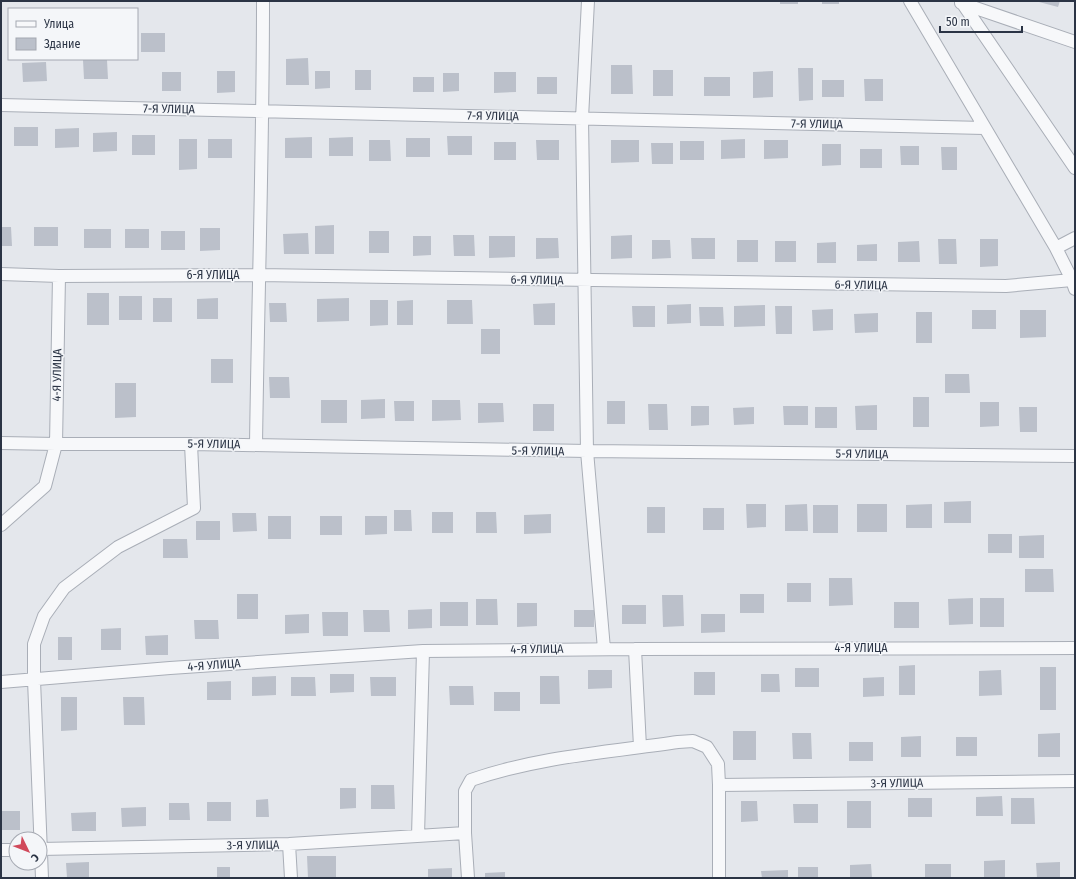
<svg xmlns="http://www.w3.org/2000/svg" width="1076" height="879" viewBox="0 0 1076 879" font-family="'Fira Sans Condensed',sans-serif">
<rect width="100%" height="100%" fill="#e4e7ec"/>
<path fill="#bbc0ca" d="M780 1H798V4H780Z
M822 1H839V4H822Z
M1040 1H1060L1058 7 1039 2Z
M141 33H165V52H141Z
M308 58 309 85H286V59Z
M83 60H107L108 79H84Z
M46 62 47 81 23 82 22 63Z
M611 65H632L633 94H611Z
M798 68H813V100L799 101Z
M355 70H371V90H355Z
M653 70H673V96H653Z
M217 71H235V92L217 93Z
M315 71H330V88L315 89Z
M773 71V97L753 98V72Z
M162 72H181V91H162Z
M494 72H516V92L494 93Z
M443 73H459V91L443 92Z
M413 77H434V92H413Z
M537 77H557V94H537Z
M704 77H730V96H704Z
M864 79H883V101H865Z
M822 80H844V97H822Z
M14 127H38V146H14Z
M79 128V147L55 148V129Z
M117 132V151L93 152V133Z
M132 135H155V155H132Z
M447 136H472V155H448Z
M312 137V158H285V138Z
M353 137V156H329V138Z
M406 138H430V157H406Z
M179 139H197V169L179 170Z
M208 139H232V158H208Z
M745 139V158L721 159V140Z
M369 140H390L391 161H369Z
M536 140H559V160H537Z
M611 140H639V162L611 163Z
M764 140H788V158L764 159Z
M680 141H704V160H680Z
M494 142H516V160H494Z
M651 143H673V164H652Z
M822 144H841V165L822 166Z
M900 146H919V165H901Z
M941 147H957V170H942Z
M860 149H882V168H860Z
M334 225V254H315V226Z
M1 227H11L12 246H1Z
M34 227H58V246H34Z
M200 228H220V250L200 251Z
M84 229H111V248H84Z
M125 229H149V248H125Z
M161 231H185V250H161Z
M369 231H389V253H369Z
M308 233 309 254H284L283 234Z
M453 235H474L475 256H454Z
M632 235V258L611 259V236Z
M413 236H431V255L413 256Z
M489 236H515V257L489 258Z
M536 238H558L559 258 536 259Z
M691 238H715V259H692Z
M938 239H956L957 264H939Z
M980 239H998V266L980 267Z
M652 240H670L671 258 652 259Z
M737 240H758V262H737Z
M775 241H796V262H775Z
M919 241 920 262H898V242Z
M836 242V263H817V243Z
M877 244V261H857V245Z
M87 293H109V325H87Z
M119 296H142V320H119Z
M153 298H172V322H153Z
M218 298V319H197V299Z
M349 298V321L317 322V299Z
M370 300H388V325L370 326Z
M413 300V325H397V301Z
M447 300H472L473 324H447Z
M269 303H286L287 322H270Z
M555 303V325H534L533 304Z
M691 304V323L667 324V305Z
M765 305V326L734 327V306Z
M632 306H655V327H633Z
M775 306H792V334H776Z
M699 307H723L724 326H700Z
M833 309V330L813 331 812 310Z
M972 310H996V329H972Z
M1020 310H1046V337L1020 338Z
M916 312H932V343H916Z
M878 313V332L855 333 854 314Z
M481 329H500V354H481Z
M211 359H233V383H211Z
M945 374H969L970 393H945Z
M269 377H289L290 398H270Z
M115 383H136V417L115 418Z
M913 397H929V427H913Z
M385 399V418L361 419V400Z
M321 400H347V423H321Z
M432 400H460L461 420 432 421Z
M394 401H414V421H395Z
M607 401H625V424H607Z
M980 402H999V426L980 427Z
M478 403H503L504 422 478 423Z
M533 404H554V431H533Z
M648 404H667L668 430H649Z
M877 405V430H856L855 406Z
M691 406H709V425L691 426Z
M783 406H808V425H784Z
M754 407V424L734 425 733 408Z
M815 407H837V428H815Z
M1019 407H1037V432H1020Z
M971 501V523H944V502Z
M746 504H766V527L747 528Z
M807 504 808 531H785V505Z
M857 504H887V532H857Z
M932 504V528H906V505Z
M813 505H838V533H813Z
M647 507H665V533H647Z
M703 508H724V530H703Z
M394 510H411L412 531H394Z
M432 512H453V533H432Z
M476 512H496L497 533H476Z
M232 513H256L257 531 233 532Z
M551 514V533L524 534V515Z
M268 516H291V539H268Z
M320 516H342V535H320Z
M365 516H387V534L365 535Z
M196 521H220V540H196Z
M988 534H1012V553H988Z
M1044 535V558H1019V536Z
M163 539H187L188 558H163Z
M1025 569H1053L1054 592H1025Z
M829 578H852L853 605 829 606Z
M787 583H811V602H787Z
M237 594H258V619H237Z
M740 594H764V613H740Z
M662 595H683L684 626 663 627Z
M973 598V624L949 625 948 599Z
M980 598H1004V627H980Z
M476 599H497L498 625H476Z
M440 602H468V626H440Z
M894 602H919V628H894Z
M517 603H537V626L517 627Z
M622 605H646V624H622Z
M432 609V628L408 629V610Z
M363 610H389L390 632H364Z
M574 610H594V627H574Z
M322 612H348V636H323Z
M309 614V633L285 634V615Z
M701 614H725V632L701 633Z
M194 620H218L219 639H195Z
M121 628V650H101V629Z
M168 635V655H146L145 636Z
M58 637H72V660H58Z
M915 665V695H899V666Z
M1040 667H1056V710H1040Z
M795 668H819V687H795Z
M588 670H612V688L588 689Z
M1001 670 1002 695 979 696V671Z
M694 672H715V695H694Z
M330 674H354V692L330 693Z
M761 674H779L780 692H761Z
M276 676V695L252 696V677Z
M540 676H559L560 704H540Z
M291 677H315L316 696H291Z
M370 677H396V696H371Z
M884 677V696L863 697V678Z
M231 681V700H207V682Z
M449 686H473L474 705H450Z
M494 692H520V711H494Z
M61 697H77V730L61 731Z
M123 697H144L145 725H124Z
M733 731H756V760H733Z
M792 733H811L812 759H793Z
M1060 733V757H1038V734Z
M921 736V757H901V737Z
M956 737H977V756H956Z
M849 742H873V761H849Z
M371 785H394L395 809H371Z
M340 788H356V808L340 809Z
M1002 796 1003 816H976V797Z
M908 798H932V817H908Z
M1011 798H1034L1035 824H1011Z
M268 799 269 817H256V800Z
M741 801H757L758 821 741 822Z
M847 801H871V828H847Z
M207 802H231V821H207Z
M169 803H189L190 820H169Z
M793 804H818V823H794Z
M146 807V826L122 827 121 808Z
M1 811H20V830H1Z
M96 812V831H72L71 813Z
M307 856H336V878H308Z
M1005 860V878H984V861Z
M89 862V878H67L66 863Z
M1060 862V878H1037L1036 863Z
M871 864 872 878H850V865Z
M925 864H951V878H925Z
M217 867H230V878H217Z
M798 867H818V878H798Z
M452 868V878H428V869Z
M788 870V878H762L761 871Z
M505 872V878H485V873Z"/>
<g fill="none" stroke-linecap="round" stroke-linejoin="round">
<g stroke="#a9aeb7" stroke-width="14">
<path id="minor" d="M588 1 582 118 587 451 604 649
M910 1 1056 248 1072 280 1075 289
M961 1 1075 168
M961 3 1075 42
M1 105 984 128
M1056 248 1075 238
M1 274 59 276 258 275 1006 286 1072 280
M1 443 56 444H191L587 451 1075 456
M256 445C258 297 263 149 263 1
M1 525 45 486 56 444 59 276
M635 649 640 747
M1 682 170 668 423 651 635 649 1075 648
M719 785 1075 781
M418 836 423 651
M289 844 291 878
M40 849 289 844 465 833
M1 850H16
M42 878 34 680V644L44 616 64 588 118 547 194 508 191 444
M468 878 465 833V791L471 780C537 757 609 752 678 742L693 741 707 747 718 764 719 785V878"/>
</g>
<use href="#minor" stroke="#f7f8fa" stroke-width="12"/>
</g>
<g text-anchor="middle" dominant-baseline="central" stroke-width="3" stroke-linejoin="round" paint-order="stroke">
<g font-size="12" fill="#2b3445" stroke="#f4f6f9">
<text transform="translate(169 109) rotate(1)">7-Я УЛИЦА</text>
<text transform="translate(493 116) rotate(1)">7-Я УЛИЦА</text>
<text transform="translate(817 124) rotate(1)">7-Я УЛИЦА</text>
<text x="213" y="275">6-Я УЛИЦА</text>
<text transform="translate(537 280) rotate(1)">6-Я УЛИЦА</text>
<text transform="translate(861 285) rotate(1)">6-Я УЛИЦА</text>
<text transform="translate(57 375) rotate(-89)">4-Я УЛИЦА</text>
<text transform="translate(214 444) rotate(1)">5-Я УЛИЦА</text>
<text transform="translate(538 451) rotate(1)">5-Я УЛИЦА</text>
<text transform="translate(862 454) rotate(1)">5-Я УЛИЦА</text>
<text x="861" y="648">4-Я УЛИЦА</text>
<text transform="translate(537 649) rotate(-1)">4-Я УЛИЦА</text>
<text transform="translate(214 665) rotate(-4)">4-Я УЛИЦА</text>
<text transform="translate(897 783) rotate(-1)">3-Я УЛИЦА</text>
<text transform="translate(253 845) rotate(-1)">3-Я УЛИЦА</text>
</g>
</g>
<rect width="1076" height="879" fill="none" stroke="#2b3445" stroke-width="4"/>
<rect x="8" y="8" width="130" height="52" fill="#f4f6f9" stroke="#a4a8b1"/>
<rect x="16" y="21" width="20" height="6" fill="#f7f8fa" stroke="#a4a8b1"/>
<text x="44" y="28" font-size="12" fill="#2b3445">Улица</text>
<rect x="16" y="38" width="20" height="12" fill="#bbc0ca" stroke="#a4a8b1"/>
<text x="44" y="48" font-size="12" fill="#2b3445">Здание</text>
<g transform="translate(28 851) rotate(133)"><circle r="19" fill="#f4f6f9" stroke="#a4a8b1"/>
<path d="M0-3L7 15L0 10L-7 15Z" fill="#d1495b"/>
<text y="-6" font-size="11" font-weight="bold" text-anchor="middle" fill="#2b3445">С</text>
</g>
<path d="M940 26v6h82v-6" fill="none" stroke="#2b3445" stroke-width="2"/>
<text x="946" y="26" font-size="12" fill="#2b3445" stroke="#f4f6f9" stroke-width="3" paint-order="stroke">50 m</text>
</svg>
